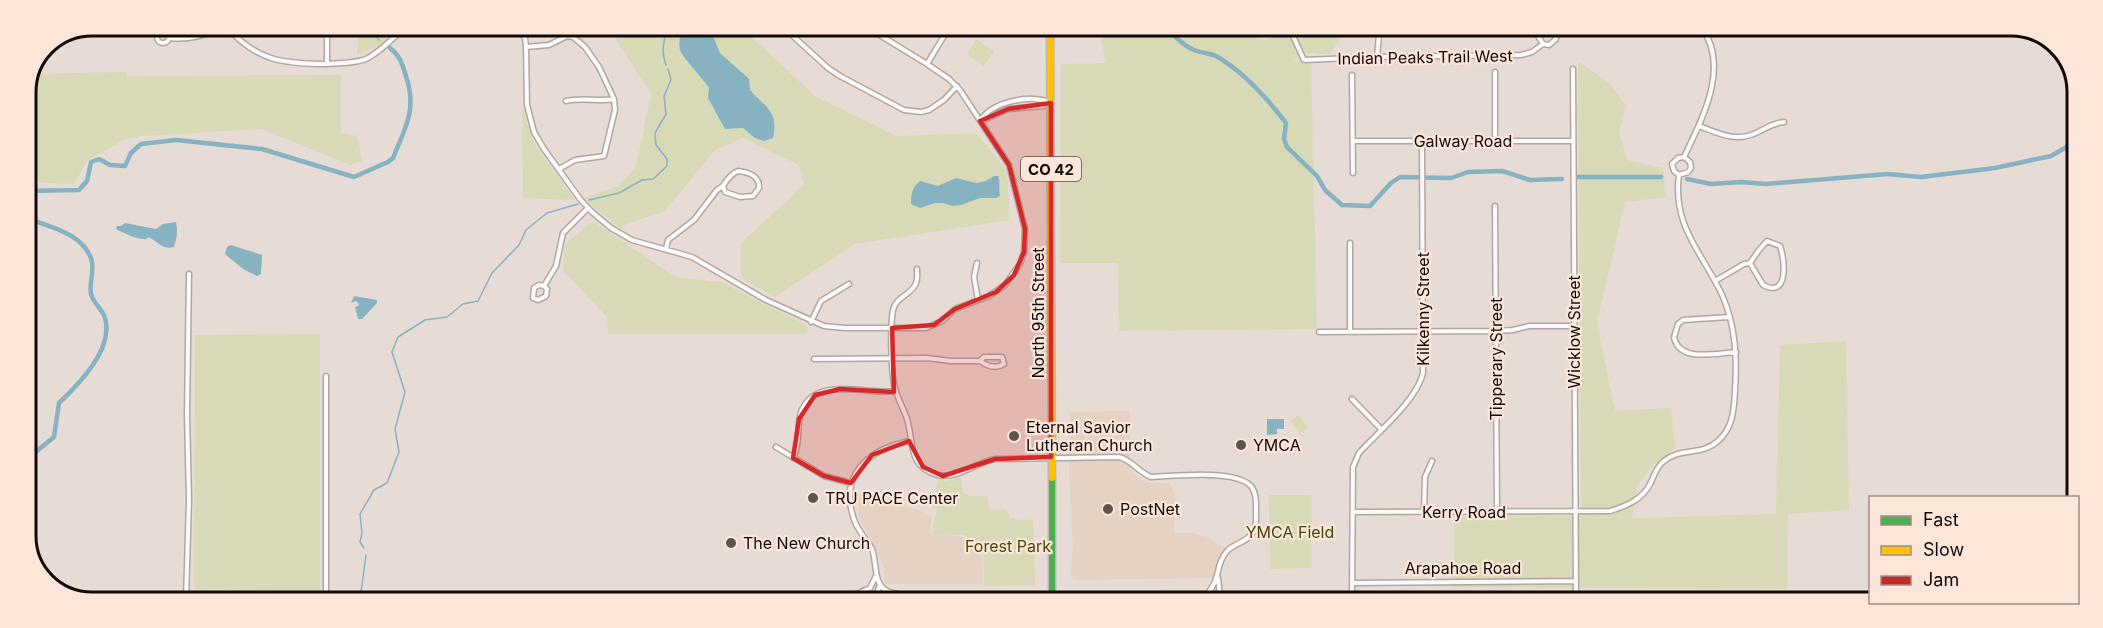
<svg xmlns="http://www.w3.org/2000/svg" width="2103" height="628" viewBox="0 0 2103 628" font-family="Inter,sans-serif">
<rect width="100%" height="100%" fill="#e7dbd5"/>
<path fill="#e6d2c5" d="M1130 411V469L1139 478 1149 483H1169L1175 493 1174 533H1193L1210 538 1224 548 1215 567 1214 578 1074 580 1070 573 1073 549 1069 474 1070 412Z
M858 493 921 511 932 517 930 534 965 537 982 556 983 584H884V568L871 539 859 519Z"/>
<path fill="#d8d9b7" d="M359 26H396L380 45 357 55Z
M608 26H740L815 96 896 136 976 133 1004 167 1008 180 1009 220 855 244 775 297 741 278V243L804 185 799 165 743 138 715 150 665 211 623 225 621 229 594 207 585 197 619 186 636 167 651 94Z
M1068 27H1223L1266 40 1276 33 1279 27C1289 34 1293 44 1298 55L1294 62 1311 60 1317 329 1119 331 1118 263H1060L1061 64 1106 63 1099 28Z
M1289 27H1349L1330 54 1306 53Z
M976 39 994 51 984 66 967 54Z
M1578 63H1581L1609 83 1626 106 1619 132 1627 160 1663 168 1666 197 1625 202 1597 323 1615 411 1671 408 1675 448 1650 468 1637 487 1632 518 1776 514 1780 345 1846 341 1849 510 1788 514 1787 589 1454 587V515L1581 516Z
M126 72V76L341 75V133L357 136 362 161 350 165 262 129 143 136 125 139 87 161 74 184 26 182V91L33 74Z
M522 106 531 135 536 146 575 200 523 198Z
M593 221 675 277 721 282 806 325 807 334H608L607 317 563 270 564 245Z
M320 334V592L194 589 195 335Z
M1298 415 1308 427 1301 433 1290 422Z
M961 477 962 491 969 496H986L990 509 1006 510 1011 519 1033 520 1035 585 984 586 983 549 965 535 932 534 937 508 932 507 938 480 947 481Z
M1269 495H1311V568L1270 569Z"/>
<path fill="#86b2c1" d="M682 26H701L711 31 720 53 749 79 750 90C765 107 779 111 773 138L764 141 755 138 743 128 725 129 708 98 709 88C705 81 680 54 680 50 678 43 681 33 682 26Z
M994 176H998C1001 182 998 189 1000 196L996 198H980L961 205 953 206 943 203H935L920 208 911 204C911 194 912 187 920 181L938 186 956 178 976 183 986 181Z
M176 222C178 231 177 238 174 247 164 250 160 244 152 239 145 235 150 240 143 239 137 239 121 232 116 229L117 226H121L125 223 156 229 163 224Z
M231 245 262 255 261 274 257 276 243 269 225 254 227 247Z
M354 296 377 300V303L362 319H358L355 307 358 306 359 304 356 301 351 303Z
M1267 419H1284V429H1277V434L1267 435Z"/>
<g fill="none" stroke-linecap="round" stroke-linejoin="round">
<path stroke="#86b2c1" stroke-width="1.5" d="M379 40 375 35 379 26
M666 65C660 50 665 40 667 26
M589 200 619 193 642 180 653 179 667 166V159L656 145 655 133 666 114 664 96 671 80 668 69
M364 548 360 542 362 533 360 514 374 490 387 483 399 452 395 429 405 392 392 352 398 337 425 320 447 317 463 304 478 301 492 273 519 245 526 230 547 213 578 204
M361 592 366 555"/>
<path stroke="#86b2c1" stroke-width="4.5" d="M1166 27C1173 35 1184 46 1194 50 1201 53 1209 53 1216 56 1244 72 1267 98 1286 123L1284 139 1287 147 1317 176 1325 190 1342 205 1370 206 1391 183 1400 177 1451 178 1468 172 1502 171 1530 180 1562 179
M1578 177H1661
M1687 179 1711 184 1741 182 1766 184 1888 174 1921 177 1995 168 2051 156 2077 141
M26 191 79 190 87 181 91 162 99 159 110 165 125 166 131 153 141 144 176 140 262 149 354 177 388 162 393 158C406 126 417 110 406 76 402 63 400 56 390 48
M26 218C48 226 86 234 92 262 94 272 89 284 91 294 93 303 103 310 105 318 114 349 79 384 59 403L54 437 26 460"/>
<g stroke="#b0a7a2" stroke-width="7">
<path id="street" d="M226 26C255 60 282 64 325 64 339 63 352 64 366 59 383 51 393 35 410 26
M283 26 307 31 327 32V64
M518 26 525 38 526 47 527 105 534 132 544 149 580 199 592 212 611 228 632 240 692 257 766 300 824 326 845 328H926L942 321 955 309 989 296 1005 285 1020 264 1024 252 1025 229 1009 165 960 90 949 79 927 64 865 26
M782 26 828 68 840 76 904 110 921 112 929 110 944 100 957 86
M1010 27 1020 28
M1283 27 1293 36 1304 60 1377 57 1521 55 1532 52 1543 44
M157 37a6 6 0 1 1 12 0a6 6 0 1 1-12 0Z
M169 38C189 40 203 37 221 26
M1543 44 1549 45 1556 39 1554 30 1549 27
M1543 44 1538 36 1541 29 1545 27
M526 47 549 45 567 36 573 37 585 47 599 67 614 99 615 110 604 156 575 160 559 169
M1377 57 1379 35 1384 27
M927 64 950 26
M1573 69 1576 595
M1495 72V141
M1352 75 1353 173
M566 101C582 97 598 102 614 99
M980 121C991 102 1032 93 1051 103
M981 121 1008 109 1043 106 1050 103
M1699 126C1720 134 1737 143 1758 132 1768 127 1773 123 1784 122
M1353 141H1573
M738 171C748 172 760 176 759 188L753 196 740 197 725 192 723 186C727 179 731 174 738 171Z
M1679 175 1674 171 1672 164 1678 158 1684 157C1702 119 1731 66 1701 27
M1679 175 1688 172 1691 168 1690 162 1684 157
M1495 206 1497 511
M1767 241 1780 246C1785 260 1789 299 1763 285L1750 263 1759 250Z
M1350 243V331
M666 249 668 240 694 220 717 190 723 186
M977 263 974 277 978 300
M917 269C917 274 918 279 916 283 912 295 896 296 893 310 890 326 891 368 894 384 896 396 903 407 907 419 914 441 907 467 938 475 956 480 977 462 995 459L1119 457C1132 460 1138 472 1151 477 1173 476 1235 469 1251 486 1256 492 1256 500 1256 508 1256 515 1257 525 1254 531 1249 541 1236 543 1228 550 1214 565 1222 579 1206 595
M1715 281 1744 264 1750 263
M544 286 547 289 546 296 538 300 533 298 534 288 539 285 544 286 556 266 563 233 588 208
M1729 317 1683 320 1678 324 1674 337C1679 363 1716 353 1736 352
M811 322 821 301 849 284
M1319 332 1496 331 1513 330 1529 326H1574
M984 357H1002L1004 364C996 369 987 366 980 361Z
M814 359 927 358 951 361H980
M326 376V600
M1352 399 1381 429
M776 447 824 476 851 483
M793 458C801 442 796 428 801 412 815 375 867 395 896 391
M1353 512 1610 511C1626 506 1642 500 1650 484 1655 475 1655 468 1664 461 1681 447 1702 456 1718 441 1733 428 1734 410 1735 391 1737 358 1736 328 1723 297 1703 253 1672 227 1679 175
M1424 512 1425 477 1432 461
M1218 578 1220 595
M1352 583 1575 581
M859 593 870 588 876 576
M1215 595V602
M1352 595 1353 467 1359 453C1378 432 1417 400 1423 373L1422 141
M904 596C899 594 892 593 887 591 873 584 877 562 872 549 867 540 859 532 855 522 837 476 868 449 910 441
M849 597 861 601
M186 600 189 500 187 414 189 274
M874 601V596L878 591 880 584"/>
</g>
<g stroke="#beb8b5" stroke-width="9">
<path id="fast" d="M1052 478V599"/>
</g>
<g stroke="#beb8b5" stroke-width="9">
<path id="slow" d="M1050 27 1052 478
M1594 596H1870
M632 600 870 595 885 598 1064 599 1156 597"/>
</g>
<g stroke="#beb8b5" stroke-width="9">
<path id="jam" d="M1156 597 1169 595 1594 596
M203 600H632"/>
</g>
<use href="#street" stroke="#fbfaf9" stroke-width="4"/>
<use href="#fast" stroke="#4caf50" stroke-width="6"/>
<use href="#slow" stroke="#ffc107" stroke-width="6"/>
<use href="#jam" stroke="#c62828" stroke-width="6"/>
</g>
<path fill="#d62828" fill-opacity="0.2" stroke="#d62828" stroke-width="4.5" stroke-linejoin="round" d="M1051 103V457L995 459 943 476 923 467 909 441 872 455 851 483 824 476 793 458 799 419 815 395 840 389 894 392 892 328 934 325 955 309 996 292 1014 275 1024 252 1025 229 1009 165 980 121 1008 109Z"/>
<g fill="#5c544f" stroke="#fce6da" stroke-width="2">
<circle cx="1014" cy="436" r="6"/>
<circle cx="1241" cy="445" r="6"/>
<circle cx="813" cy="498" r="6"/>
<circle cx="1108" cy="509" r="6"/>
<circle cx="731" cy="543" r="6"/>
</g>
<g text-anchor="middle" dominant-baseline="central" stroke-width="4.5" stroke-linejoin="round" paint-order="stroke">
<rect fill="#fce6da" stroke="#584d46" stroke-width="1.5" x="1021" y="157" width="60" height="24" rx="4.5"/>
<g font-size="15" font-weight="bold" fill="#110b07">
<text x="1051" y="169">CO 42</text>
</g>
<g font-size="16" fill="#110b07" stroke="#fce6da">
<text transform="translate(1425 57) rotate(-1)">Indian Peaks Trail West</text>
<text x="1463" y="141">Galway Road</text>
<text transform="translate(1423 309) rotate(-90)">Kilkenny Street</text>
<text transform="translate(1038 313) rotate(-90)">North 95th Street</text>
<text transform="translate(1574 332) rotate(-90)">Wicklow Street</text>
<text transform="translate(1496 359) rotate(-90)">Tipperary Street</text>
<text x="1464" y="512">Kerry Road</text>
<text x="1463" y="568">Arapahoe Road</text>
</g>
<g font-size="16" fill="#110b07" stroke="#fce6da" text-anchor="start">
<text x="1026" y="427">Eternal Savior<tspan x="1026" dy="18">Lutheran Church</tspan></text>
<text x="1253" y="445">YMCA</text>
<text x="825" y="498">TRU PACE Center</text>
<text x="1120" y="509">PostNet</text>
<text x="743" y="543">The New Church</text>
</g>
<g font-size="16" fill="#424c08" stroke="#fce6da">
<text x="1290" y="532">YMCA Field</text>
<text x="1008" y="546">Forest Park</text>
</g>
</g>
<path d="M0 0H2103V628H0ZM92 36H2011A56 56 0 0 1 2067 92V536A56 56 0 0 1 2011 592H92A56 56 0 0 1 36 536V92A56 56 0 0 1 92 36Z" fill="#fce6da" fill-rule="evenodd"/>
<path fill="none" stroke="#110b07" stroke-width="3" d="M92 36H2011A56 56 0 0 1 2067 92V536A56 56 0 0 1 2011 592H92A56 56 0 0 1 36 536V92A56 56 0 0 1 92 36Z"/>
<rect x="1869" y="496" width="210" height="108" fill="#fce6da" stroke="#9e8e86" stroke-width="1.5"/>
<rect x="1881" y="516" width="30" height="9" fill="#4caf50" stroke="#9e8e86" stroke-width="1.5"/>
<text x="1923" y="526" font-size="18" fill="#110b07">Fast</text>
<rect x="1881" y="546" width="30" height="9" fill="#ffc107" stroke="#9e8e86" stroke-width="1.5"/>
<text x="1923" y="556" font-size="18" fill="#110b07">Slow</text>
<rect x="1881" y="576" width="30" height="9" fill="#c62828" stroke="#9e8e86" stroke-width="1.5"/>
<text x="1923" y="586" font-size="18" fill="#110b07">Jam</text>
</svg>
